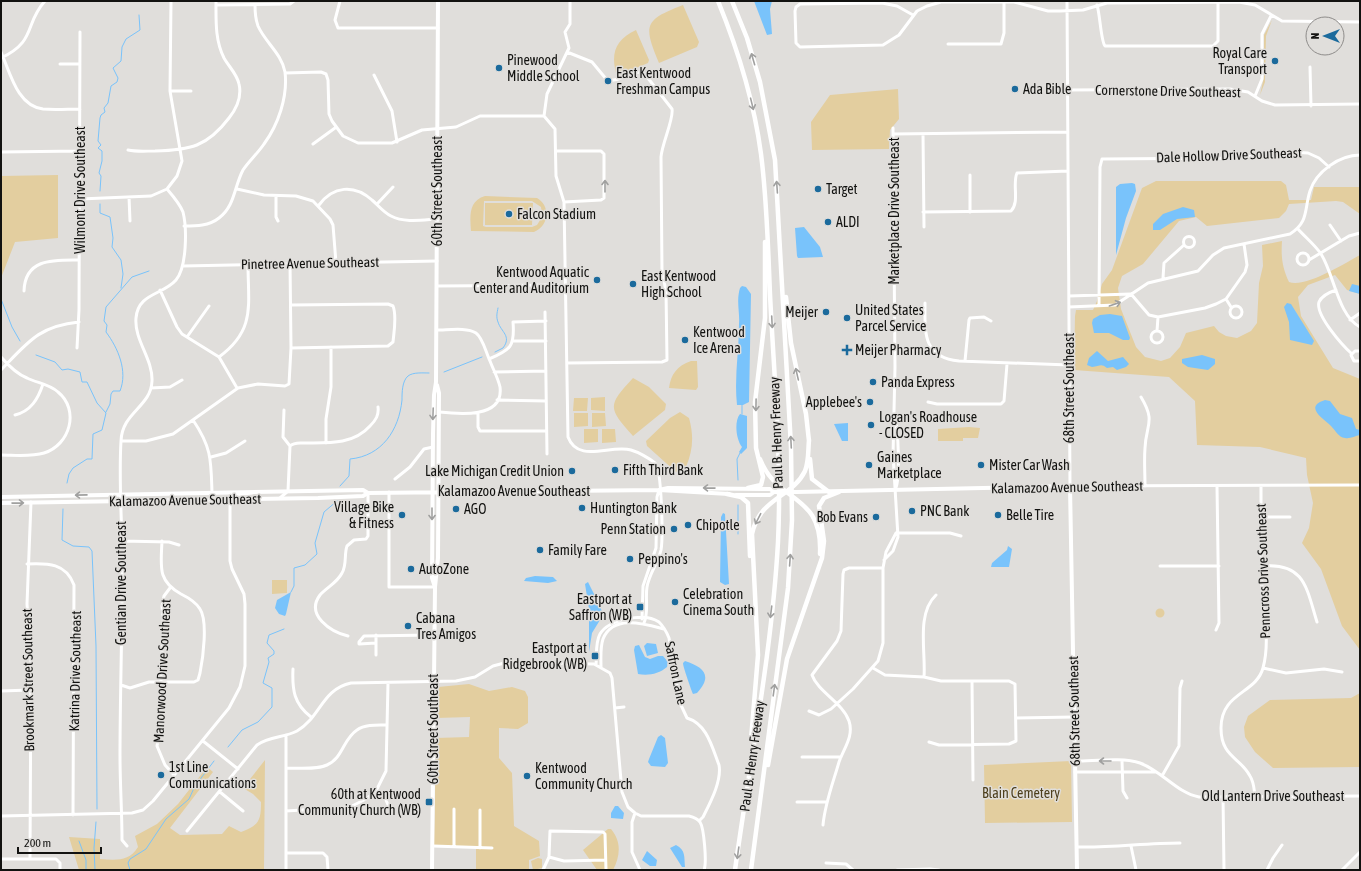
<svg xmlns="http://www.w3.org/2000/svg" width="1361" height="871" viewBox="0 0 1361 871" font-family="'Asap Condensed',sans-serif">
<rect width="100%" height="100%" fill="#e0dedb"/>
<path fill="#e3ce9f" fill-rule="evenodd" d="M683 5 699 42 697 47 659 63C643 25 644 20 683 5Z
M1272 20 1266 36 1265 82 1260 95 1264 77V35Z
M636 30 649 60 648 63 617 76C610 54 615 40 636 30Z
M898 89 899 119 890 130 889 149 812 150 811 122 830 95Z
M58 175V238L15 242 1 278V176Z
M1156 181H1281L1286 185 1289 200H1311L1314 187H1360V214L1343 202 1336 201 1289 204 1286 211 1279 218 1207 226 1196 217 1179 221 1143 264 1122 276 1118 288 1121 309 1136 347 1145 357 1161 361 1170 358 1180 347 1186 333 1214 326 1219 332 1226 336 1237 338 1251 331 1257 323 1259 283 1263 266 1262 245 1282 241C1281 257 1282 267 1289 282 1306 288 1345 263 1360 255V294L1347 290 1335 275 1308 285 1298 297 1301 316 1333 368 1360 379V650L1342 626 1321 569 1302 543 1309 528 1313 503 1307 475 1306 458 1260 447 1197 445 1195 401 1169 377 1074 370 1075 316 1076 310H1093L1097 301 1102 284 1112 270 1142 188Z
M485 196 537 198C551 206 549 226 534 232L471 231C470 217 468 201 485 196ZM484 201H532L541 207 542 217 537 225 532 227H486L483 226Z
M485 203H533L532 225H485Z
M691 361H697L698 387 696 390 669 388C671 374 677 366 691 361Z
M633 378 649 387 666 404 665 410 633 436C608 408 607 406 633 378Z
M605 397V411L591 410V398Z
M574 398H588L587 411H573Z
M680 412 689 418C694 436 693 450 686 467L676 472 647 446 646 441 670 418Z
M574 413H588V426L574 427Z
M592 413H605L606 426 592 427Z
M969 427 980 428 978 438H963V441H938V429Z
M584 429H598V442L584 443Z
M602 429H615L616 442 602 443Z
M272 580H287V593L272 594Z
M1155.5 613a4.5 4.5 0 1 1 9 0a4.5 4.5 0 1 1-9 0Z
M469 684 489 691 512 687 525 691 528 697V723L518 729 499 728V758L512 773 514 826 539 841 540 856 529 860V870H476V847H434L436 738 469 737 470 717 436 718 438 687Z
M1360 693V767L1273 768 1255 752 1245 737 1244 727 1248 716 1270 700 1351 698Z
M265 760 264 870H79L69 837 100 839V859C115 860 129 862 138 847L135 836 157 824 178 804 207 767 213 772 170 828 180 835 222 834 229 826 241 832C259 825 261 821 261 802L253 794 243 788Z
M1071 761 1072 822 985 823 984 765Z
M608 829H611C622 842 620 856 613 870H597L583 850Z
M538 858 542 859V868L533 870 531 861Z"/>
<path fill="#79c3fb" d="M754 1H772L770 9 772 34 767 35Z
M1132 183 1135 184 1136 191 1126 218 1116 255V187L1120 184Z
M1183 207 1194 210 1195 217 1177 219 1160 230H1153V224L1163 214Z
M804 227 820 247 823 257 798 258 797 256 795 228Z
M1352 284 1360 286V294L1349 291Z
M742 286 746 287 751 294 749 402 743 405H737C734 378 739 351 739 324 740 312 736 301 740 288Z
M1287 303 1291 304 1314 341 1312 345 1290 340 1289 322 1284 307Z
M1110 314 1122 316 1130 338 1129 340H1123L1109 333H1094L1092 323 1093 319 1100 315Z
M1097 351 1108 361 1123 357 1129 364 1126 367 1117 370 1113 367 1107 368C1101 363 1100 366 1092 367L1087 365 1089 358Z
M1202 355 1215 359V364L1208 370 1188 367 1182 363V359Z
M1325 400 1330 401 1340 414 1352 418 1356 429 1360 430V435C1355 436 1350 439 1345 438 1338 437 1336 431 1331 426 1324 419 1303 407 1325 400Z
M740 414 747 416V448L741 454 739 452 742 447C736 440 734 421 740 414Z
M848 423V441H842L834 424Z
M723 513 725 514 729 584 725 585 720 582 721 517Z
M1008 546 1012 549 1009 567H991L992 563 1007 550Z
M535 576 553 577 557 581 548 583 524 581 526 578Z
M588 582 600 606 603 615 592 633 589 652V609L585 584Z
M291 592 286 614 285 616 279 614 275 608 277 600Z
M647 643 656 644 658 653 647 656 644 646Z
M639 645 645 657 650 659 658 656H663L668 662 667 667C659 674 648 676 638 674L634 650 635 646Z
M685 661C704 667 713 676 697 693L693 694C692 692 683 667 683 663Z
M661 735 665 738 668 763 665 767 651 766 648 762 649 759 658 737Z
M615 806H618L624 813 623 819 611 818V813Z
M676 845C686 850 684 857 685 867H682L670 848Z
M647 851 657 860 656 866H650L642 860Z"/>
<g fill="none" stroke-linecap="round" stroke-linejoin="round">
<path stroke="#79c3fb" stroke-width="1" d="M100 191 101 176 99 173 102 161V151L98 148 101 145 98 141 100 118 101 115 105 112 104 108 108 103 111 86 117 82 118 78 113 68 121 61 122 47 126 39 140 30 139 15
M100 204V213L110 217 113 238 112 247 121 260 123 274 121 288
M1 299 12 327 20 341
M495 352 503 348C512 336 501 332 498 322 496 317 497 313 498 308
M36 355 55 362 62 370 68 369 80 372 82 382H87L97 403 106 413 102 430 93 434 92 459H87L73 468 69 474 67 483
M444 372 482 357
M742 405V414
M106 412 110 404 111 394 113 391H120C128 371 118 348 106 332L107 325 104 321 106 307 132 277 149 271
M738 480 737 459 740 453
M340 486 349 476 350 459C382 456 399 430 402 400 402 393 402 381 408 376 413 372 423 373 429 373
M738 505V534
M63 509 62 540 73 546 89 547 92 551 96 646 97 809
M291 592 294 586V568L305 565 317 554 315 543 324 512 337 501
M228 747 242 730 258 722 272 707V688L263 683 269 662 268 658 274 654V651L267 643 269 635 284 629
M79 841 86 860V870
M95 870 94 848 96 822
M130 870 128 863 130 859 146 849 166 819 189 799 195 786 214 761"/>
<path stroke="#fff" stroke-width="3" d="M340 1 335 20 338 28H438
M1067 1 1070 486 1360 485
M216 5 290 4 294 1
M1097 5C1100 14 1101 42 1105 46H1213L1218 41V3
M913 15 897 6 882 3 800 4 796 7 795 11 796 43 800 47 883 45 899 35 917 11 927 6 941 2H1014L1048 11H1060L1083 10 1107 3 1239 2 1255 5 1282 21 1360 22
M948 44H1001L1004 33V2
M1 52C10 72 17 106 43 109 55 110 68 109 80 109
M1 58C37 41 24 24 45 1
M60 64H80
M1310 67 1311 106
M285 73 321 72 326 74 328 80 329 114 332 121 343 136 358 143H392L422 130 456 127 480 116H544
M374 75 392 111 397 142
M1068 90 1230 89 1248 92 1262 101 1275 105 1360 104
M170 91H191
M1255 96 1262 79V34L1271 16
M544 116 555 129 556 176 564 202 568 437C578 464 611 444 631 450 638 452 649 458 655 463 662 468 663 539 661 550 658 563 649 574 647 587 645 599 649 612 644 623
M544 116 547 94 569 48 565 32 570 24V1
M893 134 1068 132
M923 134 924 227
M313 144 335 128
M128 150C137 152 146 151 155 151 190 150 207 147 229 118 237 108 242 97 239 84 237 74 229 67 224 58 215 40 216 21 216 1
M556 151H601L604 154V198L601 200 564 202
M1 152 80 151
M970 175V212
M237 189 264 195 296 196 313 201 330 219 333 225 336 263
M276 196V217L278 221
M129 197 130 221
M80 199 151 196 167 189 177 176 182 161 170 91 171 1
M377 204 393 187
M319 205C333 186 354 184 372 200 378 205 383 212 391 216 404 223 422 220 437 219
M923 212 1011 211C1020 202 1012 184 1017 173L1068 171
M1330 225 1341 241
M184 226C196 226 209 226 219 218 235 206 234 187 243 170 249 161 258 153 264 144 278 125 288 97 285 72 282 54 265 42 258 26 255 18 255 12 255 5
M1298 229C1305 237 1315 245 1321 254 1334 274 1338 316 1360 327
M1183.5 242a5.5 5.5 0 1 1 11 0a5.5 5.5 0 1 1-11 0Z
M1297 259a6 6 0 1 1 12 0a6 6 0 1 1-12 0Z
M1309 260 1349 236 1360 233
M183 266 437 261
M1163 278 1164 263 1184 245
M437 286 558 285
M160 290 177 327 182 334 219 357 237 388
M1336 290C1330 292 1322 295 1319 302 1315 315 1343 346 1352 354
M24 291C25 258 54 260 79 260
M1131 294 1149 315 1158 317 1205 308 1216 304 1226 299 1245 272 1247 265 1244 244
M1069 296 1131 294
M1226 299 1231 307
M925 303C925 332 922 357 959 361L1069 365
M291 305 388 304 393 306C397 316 394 331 393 342L388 346 291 348
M1099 306 1100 167 1102 159 1235 158 1291 152 1308 153 1319 158 1329 167
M1230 312a6 6 0 1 1 12 0a6 6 0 1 1-12 0Z
M1069 307 1115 305 1148 283 1198 271 1213 255 1224 248 1290 234C1309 222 1304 210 1310 191 1316 172 1339 155 1360 155
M545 312 547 454
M1350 320 1360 313
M437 330C448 330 467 327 476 333 483 338 486 353 490 361 493 369 498 378 500 387 504 419 458 414 439 412
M1157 331 1158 317
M1151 337a6 6 0 1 1 12 0a6 6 0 1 1-12 0Z
M187 337 209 306
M513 341H546
M77 348 79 310 80 32
M1360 351H1355L1351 355 1354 361H1360
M1 357C8 365 17 374 27 378 37 383 49 384 58 392 80 410 70 445 44 453 31 457 14 455 1 455
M219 357C256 330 248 305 248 264
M489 359C511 350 515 346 513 322L546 321
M965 361 969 320 970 318 984 317 991 321
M567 363 662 362 667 360 666 291 662 272 661 157C662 143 674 119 672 109L644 73C631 69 621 83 607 80L592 62 567 52
M1 370C28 342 39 326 79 322
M494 372 546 371
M151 388 170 387 182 380
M1141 397C1156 422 1146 424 1145 448 1144 460 1145 473 1145 486
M497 400 546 401
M928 402 937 404H1001L1004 401 1007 364
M284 410 283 437 290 446
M478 413V427L480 431H546
M15 415C31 411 38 399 43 384
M895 417C898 430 901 479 895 490
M193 420C212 448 211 461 212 493
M121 441H146L173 434 238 388 258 384 285 386 289 384 291 348 290 263
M326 443V419L331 387V347
M290 446C294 442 299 443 304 443 328 443 353 445 370 426 376 420 379 415 378 407
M211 457 226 453 245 441
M395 479 410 467 424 449 433 447
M389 492V587H435
M280 498 288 491 290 446
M1261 517H1290
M896 533H950L961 536
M122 541 169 542 179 545
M884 560 893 551 898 537 893 455 895 367 893 128
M27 564C48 563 66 563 74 585L73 815
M1160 566H1219
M1263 566C1305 562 1307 590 1317 622
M170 588 164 596 162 606 164 628 161 662V723L157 746 165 765 174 775
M642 619 643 586 656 548 657 497 659 490
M1216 630 1219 623 1217 486
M376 635V655
M348 636C331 632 305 615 320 595 327 587 337 583 342 573 347 565 344 554 347 546L354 540 366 539 368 536V493
M376 643 359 644V642L364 636 434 635
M596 665C597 655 595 643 600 634 609 619 645 612 659 622 663 626 667 633 669 638L680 703 687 718C707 724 712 747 719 765 722 781 710 803 703 817L699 821
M601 667C601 658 600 648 603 639 613 614 645 624 664 629
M873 668 885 675 924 677 941 681H1009L1015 684 1016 741 1009 744 939 745 929 742
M1263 668 1286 673 1324 669 1342 672
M293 669C292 690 294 704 311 717
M924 677C926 652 916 614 936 595
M972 681 973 780
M121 685 130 688 149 682H194L198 680 200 673C203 658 208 621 200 609 196 602 189 598 181 594 157 581 161 566 162 541
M1 691 30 690
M615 708 624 707
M809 711 819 715 831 709 853 689 878 661 883 643V568L886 552 896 533
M1016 718 1074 717
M203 741 238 769
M802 757H841
M1075 761C1094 761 1123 757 1140 763 1162 771 1177 793 1199 797L1360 796
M1122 761 1123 791 1127 798
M286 768C299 768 315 770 327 765 343 758 343 739 357 730 365 724 378 725 387 725
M1075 772H1155
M1162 776 1179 746 1180 688 1182 681
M376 791 385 798 389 807
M220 792 243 811
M1223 796 1224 870
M1255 796C1254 789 1254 782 1250 776 1240 757 1221 757 1221 728 1221 692 1256 694 1263 668 1270 642 1264 618 1262 592 1261 557 1261 521 1261 486
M797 802H827
M286 811 350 807 366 799 376 791 386 771 388 683
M635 813 632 822V852L640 870
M1 816 132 813 143 810 153 801 229 708 240 687 245 666V604L244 594 232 569 230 561V499L233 495 252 493
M823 825C825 803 833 783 839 762 844 748 854 736 849 721 843 703 818 692 812 675L837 641 841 631 843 574 844 570 849 568H883
M187 831 257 745C270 736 284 738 297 731 320 718 322 689 351 683L456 681 475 677 493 666 508 662 594 664 610 673 612 678 622 792 628 807 635 813 641 816H689C693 817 697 818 700 822 704 828 707 863 704 870
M127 846 122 840C122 812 120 784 120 756 120 685 123 613 122 541 121 508 119 474 121 441 122 412 151 407 152 381 153 359 134 340 136 318 138 293 163 295 176 280 187 267 187 228 183 212 180 204 173 196 167 189
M433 846 492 848
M454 846V809
M1131 846 1136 870
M1077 847C1111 848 1145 843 1180 843
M480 848V810
M286 853H323L327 857 328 870
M549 857 564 861 605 860
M1 859H56L60 863V870
M30 859 31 660 27 604 31 502
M826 863 846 864 853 870
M286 870V735
M543 870 549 857 550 831 603 832 605 834 606 870
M897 870 930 869 939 870
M1267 870 1273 858 1282 845
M1342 870 1360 852"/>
<path stroke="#fff" stroke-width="4" d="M659 490 668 488 770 489 774 492H796L1070 486 1077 870
M736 495H770L774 492
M1 497 363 490 368 493 659 490 729 494
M1 503 318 498 363 496 368 493
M435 587 432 578 433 434 434 395 436 382 438 1
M432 870 435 587 438 558 439 393 437 385"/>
<path stroke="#fff" stroke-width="4.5" d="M718 1C738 50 754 101 761 154 767 200 768 248 770 294 774 377 782 459 778 542 772 651 750 761 735 870
M732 1 747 38 760 82 775 160 791 447 792 520 788 588 751 870
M786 297 791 343 806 414 809 441
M760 459C778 505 823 492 820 554
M810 459 812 479 829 492
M748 488 761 485 763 477 756 448 755 402 765 318V242
M727 494 741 497 748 503 750 556
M751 740 758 655 752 534C760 497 792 498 805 471 809 461 808 450 809 440
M768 765 787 659 822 558 824 541 819 506 824 498 839 492"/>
</g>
<defs><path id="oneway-shaft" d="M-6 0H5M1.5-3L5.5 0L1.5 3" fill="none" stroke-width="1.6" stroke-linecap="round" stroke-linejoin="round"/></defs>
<g stroke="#a0a09f">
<use href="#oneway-shaft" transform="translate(753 59) rotate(-106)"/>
<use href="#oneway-shaft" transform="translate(752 104) rotate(76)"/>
<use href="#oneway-shaft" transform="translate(605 186) rotate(-90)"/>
<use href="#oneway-shaft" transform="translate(777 187) rotate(-94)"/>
<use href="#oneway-shaft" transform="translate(1115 304) rotate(-19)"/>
<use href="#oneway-shaft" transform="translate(772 322) rotate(87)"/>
<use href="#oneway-shaft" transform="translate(797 374) rotate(-103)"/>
<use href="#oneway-shaft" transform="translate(756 405) rotate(91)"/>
<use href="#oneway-shaft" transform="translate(433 414) rotate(92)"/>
<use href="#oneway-shaft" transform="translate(791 442) rotate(-93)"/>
<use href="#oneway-shaft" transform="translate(709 488) rotate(-179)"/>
<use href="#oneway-shaft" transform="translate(81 495) rotate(179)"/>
<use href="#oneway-shaft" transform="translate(18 503) rotate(-1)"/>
<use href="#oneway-shaft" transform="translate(432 514) rotate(90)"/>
<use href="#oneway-shaft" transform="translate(758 519) rotate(117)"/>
<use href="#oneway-shaft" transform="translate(790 560) rotate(-86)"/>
<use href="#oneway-shaft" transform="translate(771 612) rotate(97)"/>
<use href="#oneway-shaft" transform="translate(774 690) rotate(-82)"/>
<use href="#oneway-shaft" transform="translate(1105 761) rotate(180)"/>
<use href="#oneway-shaft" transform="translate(738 853) rotate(98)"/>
</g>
<g fill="#1b6a9c" stroke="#e0dedb" stroke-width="1.5">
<circle cx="1275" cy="61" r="4"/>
<circle cx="499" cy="68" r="4"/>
<circle cx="608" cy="81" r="4"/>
<circle cx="1015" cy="89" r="4"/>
<circle cx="818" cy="189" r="4"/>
<circle cx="509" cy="214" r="4"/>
<circle cx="828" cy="222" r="4"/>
<circle cx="597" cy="280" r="4"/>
<circle cx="633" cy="284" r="4"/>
<circle cx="826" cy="312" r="4"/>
<circle cx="847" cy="318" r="4"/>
<circle cx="685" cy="340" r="4"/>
<path d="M845 344h4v4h4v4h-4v4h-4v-4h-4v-4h4z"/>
<circle cx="873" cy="382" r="4"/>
<circle cx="870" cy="402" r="4"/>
<circle cx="871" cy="425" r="4"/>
<circle cx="869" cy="465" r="4"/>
<circle cx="981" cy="465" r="4"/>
<circle cx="615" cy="470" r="4"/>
<circle cx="572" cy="471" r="4"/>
<circle cx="582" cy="508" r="4"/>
<circle cx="456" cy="509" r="4"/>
<circle cx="912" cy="511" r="4"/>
<circle cx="402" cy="515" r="4"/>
<circle cx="998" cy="515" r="4"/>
<circle cx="876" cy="517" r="4"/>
<circle cx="688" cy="525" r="4"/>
<circle cx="674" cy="529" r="4"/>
<circle cx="540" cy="550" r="4"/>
<circle cx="630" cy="559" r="4"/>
<circle cx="411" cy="569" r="4"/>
<circle cx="675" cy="602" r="4"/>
<rect x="636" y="603" width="8" height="8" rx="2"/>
<circle cx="408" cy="626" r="4"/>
<rect x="591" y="652" width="8" height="8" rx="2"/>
<circle cx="161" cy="775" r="4"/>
<circle cx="527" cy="776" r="4"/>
<rect x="425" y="798" width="8" height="8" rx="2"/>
</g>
<g text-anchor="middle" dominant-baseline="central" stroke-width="3" stroke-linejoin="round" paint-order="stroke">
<g font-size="14" fill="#121210" stroke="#e0dedb" text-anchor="start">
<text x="1267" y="53" text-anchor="end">Royal Care<tspan x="1267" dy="16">Transport</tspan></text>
<text x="507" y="60">Pinewood<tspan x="507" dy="16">Middle School</tspan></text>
<text x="616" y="73">East Kentwood<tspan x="616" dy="16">Freshman Campus</tspan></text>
<text x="1023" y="89">Ada Bible</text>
<text x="826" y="189">Target</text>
<text x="517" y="214">Falcon Stadium</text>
<text x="836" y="222">ALDI</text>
<text x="589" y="272" text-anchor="end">Kentwood Aquatic<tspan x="589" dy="16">Center and Auditorium</tspan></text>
<text x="641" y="276">East Kentwood<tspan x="641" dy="16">High School</tspan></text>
<text x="855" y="310">United States<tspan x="855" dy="16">Parcel Service</tspan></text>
<text x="818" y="312" text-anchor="end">Meijer</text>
<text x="693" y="332">Kentwood<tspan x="693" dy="16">Ice Arena</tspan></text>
<text x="855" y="350">Meijer Pharmacy</text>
<text x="881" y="382">Panda Express</text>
<text x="862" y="402" text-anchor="end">Applebee's</text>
<text x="879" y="417">Logan's Roadhouse<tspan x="879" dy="16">- CLOSED</tspan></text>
<text x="877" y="457">Gaines<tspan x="877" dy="16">Marketplace</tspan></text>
<text x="989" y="465">Mister Car Wash</text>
<text x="623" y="470">Fifth Third Bank</text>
<text x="564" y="471" text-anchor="end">Lake Michigan Credit Union</text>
<text x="394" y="507" text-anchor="end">Village Bike<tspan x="394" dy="16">&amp; Fitness</tspan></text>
<text x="590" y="508">Huntington Bank</text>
<text x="464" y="509">AGO</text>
<text x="920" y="511">PNC Bank</text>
<text x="1006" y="515">Belle Tire</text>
<text x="868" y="517" text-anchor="end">Bob Evans</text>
<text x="696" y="525">Chipotle</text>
<text x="666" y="529" text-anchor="end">Penn Station</text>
<text x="548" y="550">Family Fare</text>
<text x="638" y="559">Peppino's</text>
<text x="419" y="569">AutoZone</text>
<text x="683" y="594">Celebration<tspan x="683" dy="16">Cinema South</tspan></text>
<text x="632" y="599" text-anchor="end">Eastport at<tspan x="632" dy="16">Saffron (WB)</tspan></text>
<text x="416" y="618">Cabana<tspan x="416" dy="16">Tres Amigos</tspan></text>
<text x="587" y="648" text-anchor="end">Eastport at<tspan x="587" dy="16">Ridgebrook (WB)</tspan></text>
<text x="169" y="767">1st Line<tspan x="169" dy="16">Communications</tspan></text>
<text x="535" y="768">Kentwood<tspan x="535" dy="16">Community Church</tspan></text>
<text x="421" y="794" text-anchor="end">60th at Kentwood<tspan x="421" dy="16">Community Church (WB)</tspan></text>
</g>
<g font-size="14" fill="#121210" stroke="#e0dedb">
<text transform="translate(1168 91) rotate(1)">Cornerstone Drive Southeast</text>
<text transform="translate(1229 155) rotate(-2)">Dale Hollow Drive Southeast</text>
<text transform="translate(80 190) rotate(-90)">Wilmont Drive Southeast</text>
<text transform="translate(437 191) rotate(-90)">60th Street Southeast</text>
<text transform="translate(894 211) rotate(-90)">Marketplace Drive Southeast</text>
<text transform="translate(310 263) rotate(-1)">Pinetree Avenue Southeast</text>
<text transform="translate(1069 388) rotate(-90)">68th Street Southeast</text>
<text transform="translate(776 433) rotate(-92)">Paul B. Henry Freeway</text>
<text transform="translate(1067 487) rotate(-1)">Kalamazoo Avenue Southeast</text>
<text x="514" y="491">Kalamazoo Avenue Southeast</text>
<text transform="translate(185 500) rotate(-1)">Kalamazoo Avenue Southeast</text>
<text transform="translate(1263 571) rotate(-92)">Penncross Drive Southeast</text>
<text transform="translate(121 583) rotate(-90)">Gentian Drive Southeast</text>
<text transform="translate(75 671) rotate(-89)">Katrina Drive Southeast</text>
<text transform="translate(162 671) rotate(-87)">Manorwood Drive Southeast</text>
<text transform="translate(676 673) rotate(78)">Saffron Lane</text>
<text transform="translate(28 680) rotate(-91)">Brookmark Street Southeast</text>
<text transform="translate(1074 711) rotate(-91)">68th Street Southeast</text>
<text transform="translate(433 729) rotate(-90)">60th Street Southeast</text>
<text transform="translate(752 756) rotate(-82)">Paul B. Henry Freeway</text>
<text x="1273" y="796">Old Lantern Drive Southeast</text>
</g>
<g font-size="14" fill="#4d3f1c" stroke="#e0dedb">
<text x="1021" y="793">Blain Cemetery</text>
</g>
</g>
<rect width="1361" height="871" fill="none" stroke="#121210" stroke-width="4"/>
<g transform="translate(1325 36) rotate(270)"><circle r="19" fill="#e0dedb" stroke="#8e8c8a"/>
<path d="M0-3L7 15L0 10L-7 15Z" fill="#1b6a9c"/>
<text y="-6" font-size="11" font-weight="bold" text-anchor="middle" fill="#121210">N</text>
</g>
<path d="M18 847v6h83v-6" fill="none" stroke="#121210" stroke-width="2"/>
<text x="24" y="847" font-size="12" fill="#121210" stroke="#e0dedb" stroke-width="3" paint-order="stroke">200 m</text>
</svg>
